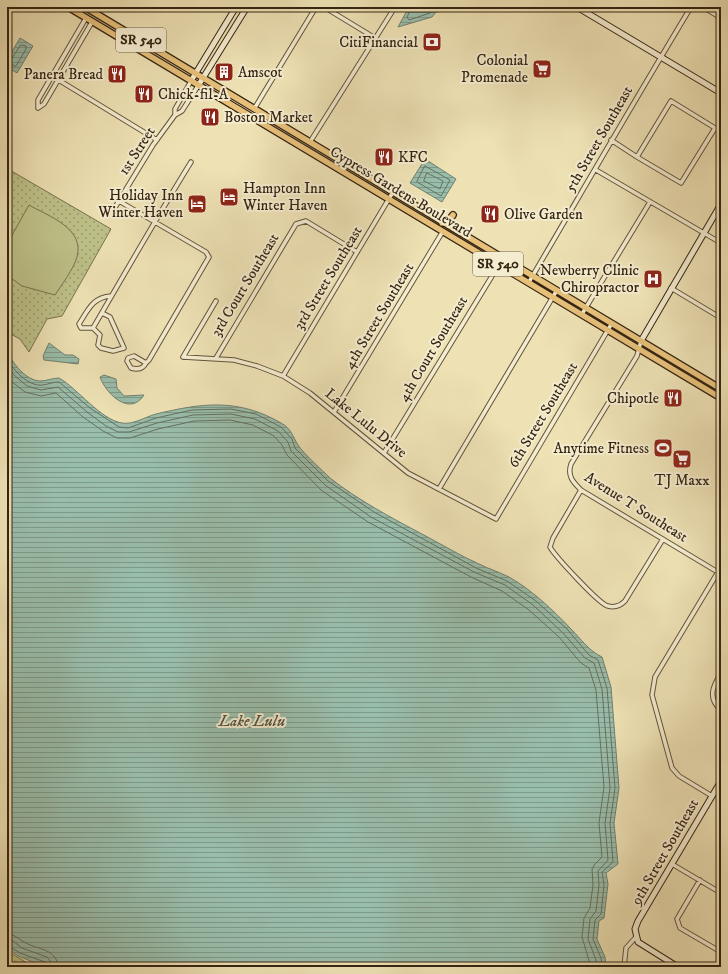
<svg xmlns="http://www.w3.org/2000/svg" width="728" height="974" viewBox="0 0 728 974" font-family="'IM FELL DW Pica',serif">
<defs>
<pattern id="wetland-marsh" width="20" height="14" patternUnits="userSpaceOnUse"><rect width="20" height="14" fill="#bec28a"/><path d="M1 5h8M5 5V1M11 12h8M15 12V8" fill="none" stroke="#9b9d70"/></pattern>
<pattern id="park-dots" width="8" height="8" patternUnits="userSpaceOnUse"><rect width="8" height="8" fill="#bec28a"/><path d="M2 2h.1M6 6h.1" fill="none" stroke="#9b9d70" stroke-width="1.8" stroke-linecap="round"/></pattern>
<pattern id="water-rules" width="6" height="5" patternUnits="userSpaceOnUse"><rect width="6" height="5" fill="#99beac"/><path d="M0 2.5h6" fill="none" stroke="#7e9a8b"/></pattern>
</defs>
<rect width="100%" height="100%" fill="#eee2b5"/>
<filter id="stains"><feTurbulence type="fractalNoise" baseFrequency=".005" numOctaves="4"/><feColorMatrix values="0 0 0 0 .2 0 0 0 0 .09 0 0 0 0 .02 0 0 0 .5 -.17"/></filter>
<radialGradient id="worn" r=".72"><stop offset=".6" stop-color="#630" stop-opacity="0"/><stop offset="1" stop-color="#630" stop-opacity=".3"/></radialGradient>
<path fill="url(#wetland-marsh)" stroke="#79734e" d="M7 951 34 967H7Z"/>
<path fill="url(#park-dots)" stroke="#79734e" d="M8 169 111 229 62 316 47 319 29 352 20 339 7 332Z"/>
<path fill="#bec28a" stroke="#79734e" d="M29 205C48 216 85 228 77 257 73 270 62 284 55 295L22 286 7 275V244Z"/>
<path fill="url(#water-rules)" stroke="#71806f" d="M409 7H457L436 12 432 17 398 27Z
M20 38 33 46 17 73 7 67V60Z
M425 159 456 179 442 202 410 183Z
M49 343 65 355H73L79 359 78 364 44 360 43 356Z
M7 352C14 364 25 380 40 381 46 381 53 378 59 378 77 388 101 420 122 423 133 425 145 417 156 414 202 403 238 398 281 423 291 428 293 437 298 445 303 453 323 471 330 478 358 500 390 517 422 534 441 544 459 555 479 564 489 569 499 572 509 577 532 590 553 610 571 629 581 639 589 651 602 657L611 687 615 738 619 788 614 823 618 864 606 873 608 884 604 918 599 921 597 939 605 957 606 967H46L18 956 7 948Z
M104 375 116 379 117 388 124 396 144 395C130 417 106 394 100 377Z"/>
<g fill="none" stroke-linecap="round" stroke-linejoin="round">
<path stroke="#667160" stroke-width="1" d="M412 7 407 17 409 20 430 13 434 9 441 7
M21 45 26 46V49L16 66H14L10 62Z
M425 166 450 180 441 196 417 182Z
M427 173 443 181 440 189 424 181Z
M7 360C14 370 28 387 43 385 49 384 53 382 59 382L90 408 119 427 128 428 156 418 192 410 231 409 256 414 281 427 292 439 295 448 328 481 374 512 476 568 507 581 536 601 567 629 589 655 598 660 607 688 615 788 610 823 613 862 602 872 604 885 601 914 595 920 593 939 601 958 602 967
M7 369 27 386 41 390 58 387 87 412 106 426 118 432H129L157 423 193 415 231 414 255 419 278 431 288 442 291 451 325 485 371 517 474 572 505 585 533 605 563 633 585 658 594 663 602 689 610 788 605 823 608 860 598 871 599 885 596 911 590 919 588 939 596 960 597 967
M7 378 25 392 41 396 56 393 83 417 103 431 117 438H130L158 429 194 421 230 420 253 425 274 436 282 445 287 455 321 490 368 522 471 577 502 591 529 610 559 637 581 663 589 668 596 690 604 787 599 823 602 857 595 864 592 869 593 885 590 908 584 918 582 937 591 967
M7 934C15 934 18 939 24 942 37 950 57 948 58 967
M7 940 13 941 22 948 47 957 51 962 52 967
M7 945 20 953 45 962 47 967"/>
<g stroke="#62543c" stroke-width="5.5">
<path id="street" d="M324 7 375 38
M703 7 721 18
M96 13 99 7
M52 76 157 140
M671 101 715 128 681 183 637 157Z
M38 108V100L86 18
M38 108 44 104 92 22
M254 109 316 7
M175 115V109L191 81
M611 140 637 157
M310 142 395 7
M596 170 721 243
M119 201 206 252 209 257 149 360 146 363 134 356 128 358 127 361 131 368C138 370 143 369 146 363
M114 209 153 145 175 115 182 111 198 86
M529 282C583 190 636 98 691 7
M671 288 721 318
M102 313 110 317 124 348 113 351 101 348 98 345 100 335 93 328C125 273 157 217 191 162
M582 314 650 202
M93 328H81L79 324C88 310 93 297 111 296
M641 341 637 356 571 464C567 476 573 482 581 490L721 574
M183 357 234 360 257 366 283 376 310 393 408 473 496 519 612 323
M183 357 216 301
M216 358 296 224 306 221 357 252
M283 376 393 192
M334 412 443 231
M384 453 503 258
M439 489 557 290
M581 490 553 538 550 547C555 556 600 605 608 606 615 608 620 606 625 601L663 539
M721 673C713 686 707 698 721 710
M712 796 679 776 672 768 652 695 655 677 718 572
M672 864 721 893
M700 880 677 919 680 928 721 952
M624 967 626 948 636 937"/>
</g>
<g stroke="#342413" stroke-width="7">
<path id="secondary" d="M577 7 721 93
M191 81 236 7
M198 86 247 7
M641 341 721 204
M678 967 638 942 635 929 638 921 721 781"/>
</g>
<g stroke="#342413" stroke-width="8">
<path id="primary" d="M68 7 721 398
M85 7 721 389
M442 223 450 219 453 215"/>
</g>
<use href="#street" stroke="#f4eccf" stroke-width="3.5"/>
<use href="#secondary" stroke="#f4eccf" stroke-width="5"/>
<use href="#primary" stroke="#e7c17a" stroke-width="5.5"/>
</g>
<defs>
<g id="bank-square" transform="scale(1)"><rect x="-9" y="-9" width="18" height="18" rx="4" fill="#8f2418" stroke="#f4eccf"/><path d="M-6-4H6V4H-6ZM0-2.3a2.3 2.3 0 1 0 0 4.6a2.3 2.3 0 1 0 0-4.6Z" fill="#fff"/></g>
<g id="supermarket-square" transform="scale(1)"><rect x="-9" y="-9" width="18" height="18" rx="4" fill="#8f2418" stroke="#f4eccf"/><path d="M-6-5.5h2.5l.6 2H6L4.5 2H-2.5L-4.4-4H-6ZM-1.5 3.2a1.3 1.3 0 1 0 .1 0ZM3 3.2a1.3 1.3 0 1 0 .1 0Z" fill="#fff"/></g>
<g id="building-square" transform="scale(1)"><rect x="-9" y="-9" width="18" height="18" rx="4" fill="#8f2418" stroke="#f4eccf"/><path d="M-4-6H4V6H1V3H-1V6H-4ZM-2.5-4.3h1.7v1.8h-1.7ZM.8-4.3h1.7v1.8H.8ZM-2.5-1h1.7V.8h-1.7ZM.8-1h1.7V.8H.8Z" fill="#fff"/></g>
<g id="restaurant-square" transform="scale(1)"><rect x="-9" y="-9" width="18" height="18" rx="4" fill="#8f2418" stroke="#f4eccf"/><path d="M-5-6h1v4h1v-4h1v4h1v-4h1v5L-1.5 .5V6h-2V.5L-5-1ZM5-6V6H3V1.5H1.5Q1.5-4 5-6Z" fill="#fff"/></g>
<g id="hotel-square" transform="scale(1)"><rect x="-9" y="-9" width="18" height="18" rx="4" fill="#8f2418" stroke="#f4eccf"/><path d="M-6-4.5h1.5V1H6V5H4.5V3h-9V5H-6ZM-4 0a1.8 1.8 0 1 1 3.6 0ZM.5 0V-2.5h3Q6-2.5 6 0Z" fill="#fff"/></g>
<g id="hospital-square" transform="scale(1)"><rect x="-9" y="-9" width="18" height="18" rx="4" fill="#8f2418" stroke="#f4eccf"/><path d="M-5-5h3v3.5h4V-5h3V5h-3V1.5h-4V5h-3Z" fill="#fff"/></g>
<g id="stadium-square" transform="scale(1)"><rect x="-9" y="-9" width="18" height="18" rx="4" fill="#8f2418" stroke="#f4eccf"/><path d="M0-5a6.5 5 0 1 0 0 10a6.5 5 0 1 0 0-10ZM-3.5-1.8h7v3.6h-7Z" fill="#fff"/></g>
</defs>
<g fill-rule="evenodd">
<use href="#bank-square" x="432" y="42"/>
<use href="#supermarket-square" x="542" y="69"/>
<use href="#building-square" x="224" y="72"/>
<use href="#restaurant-square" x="117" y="74"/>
<use href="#restaurant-square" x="144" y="94"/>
<use href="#restaurant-square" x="210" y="117"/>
<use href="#restaurant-square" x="384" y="157"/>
<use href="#hotel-square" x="229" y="197"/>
<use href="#hotel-square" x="197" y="204"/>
<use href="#restaurant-square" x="490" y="214"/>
<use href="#hospital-square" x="653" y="279"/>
<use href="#restaurant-square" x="673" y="398"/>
<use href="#stadium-square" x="663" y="448"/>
<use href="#supermarket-square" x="682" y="459"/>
</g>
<g text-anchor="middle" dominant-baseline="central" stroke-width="4" stroke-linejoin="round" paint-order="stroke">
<g fill="#f4eccf" stroke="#6e604b" stroke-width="1">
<rect x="116" y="28" width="50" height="24" rx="3"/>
<rect x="473" y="252" width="50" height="24" rx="3"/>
</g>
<g font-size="14" font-weight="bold" fill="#342413">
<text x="141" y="40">SR 540</text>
<text x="498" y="264">SR 540</text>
</g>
<g font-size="15" fill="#342413" stroke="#f4eccf" text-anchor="end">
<text x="418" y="42">CitiFinancial</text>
<text x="528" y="60">Colonial<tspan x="528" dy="17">Promenade</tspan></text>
<text x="238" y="72" text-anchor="start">Amscot</text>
<text x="103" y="74">Panera Bread</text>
<text x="158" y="94" text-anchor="start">Chick-fil-A</text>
<text x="224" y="117" text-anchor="start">Boston Market</text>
<text x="398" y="157" text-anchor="start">KFC</text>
<text x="243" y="188" text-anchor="start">Hampton Inn<tspan x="243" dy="17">Winter Haven</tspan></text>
<text x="183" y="195">Holiday Inn<tspan x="183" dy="17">Winter Haven</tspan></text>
<text x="504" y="214" text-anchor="start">Olive Garden</text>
<text x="639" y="270">Newberry Clinic<tspan x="639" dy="17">Chiropractor</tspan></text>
<text x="659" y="398">Chipotle</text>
<text x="649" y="448">Anytime Fitness</text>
<text x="682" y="480" text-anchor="middle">TJ Maxx</text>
</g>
<g font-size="15" fill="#342413" stroke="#f4eccf">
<text transform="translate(599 139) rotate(-60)">5th Street Southeast</text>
<text transform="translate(137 151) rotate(-57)">1st Street</text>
<text transform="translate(401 192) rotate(31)">Cypress Gardens Boulevard</text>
<text transform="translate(328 278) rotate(-59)">3rd Street Southeast</text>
<text transform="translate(245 285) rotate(-59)">3rd Court Southeast</text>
<text transform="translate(379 316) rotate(-59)">4th Street Southeast</text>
<text transform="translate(433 349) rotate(-59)">4th Court Southeast</text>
<text transform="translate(543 415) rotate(-59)">6th Street Southeast</text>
<text transform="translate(366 423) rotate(39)">Lake Lulu Drive</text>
<text transform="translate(636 507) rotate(32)">Avenue T Southeast</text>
<text transform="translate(665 852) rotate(-60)">9th Street Southeast</text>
</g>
<g font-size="16" font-style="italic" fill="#525241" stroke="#f4eccf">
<text x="252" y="721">Lake Lulu</text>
</g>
</g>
<rect width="728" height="974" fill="none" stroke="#eee2b5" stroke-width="24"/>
<rect x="8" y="8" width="712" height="958" fill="none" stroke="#342413" stroke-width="2"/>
<rect x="12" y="12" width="704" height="950" fill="none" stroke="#342413"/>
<rect width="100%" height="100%" filter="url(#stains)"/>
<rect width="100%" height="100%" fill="url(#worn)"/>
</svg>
